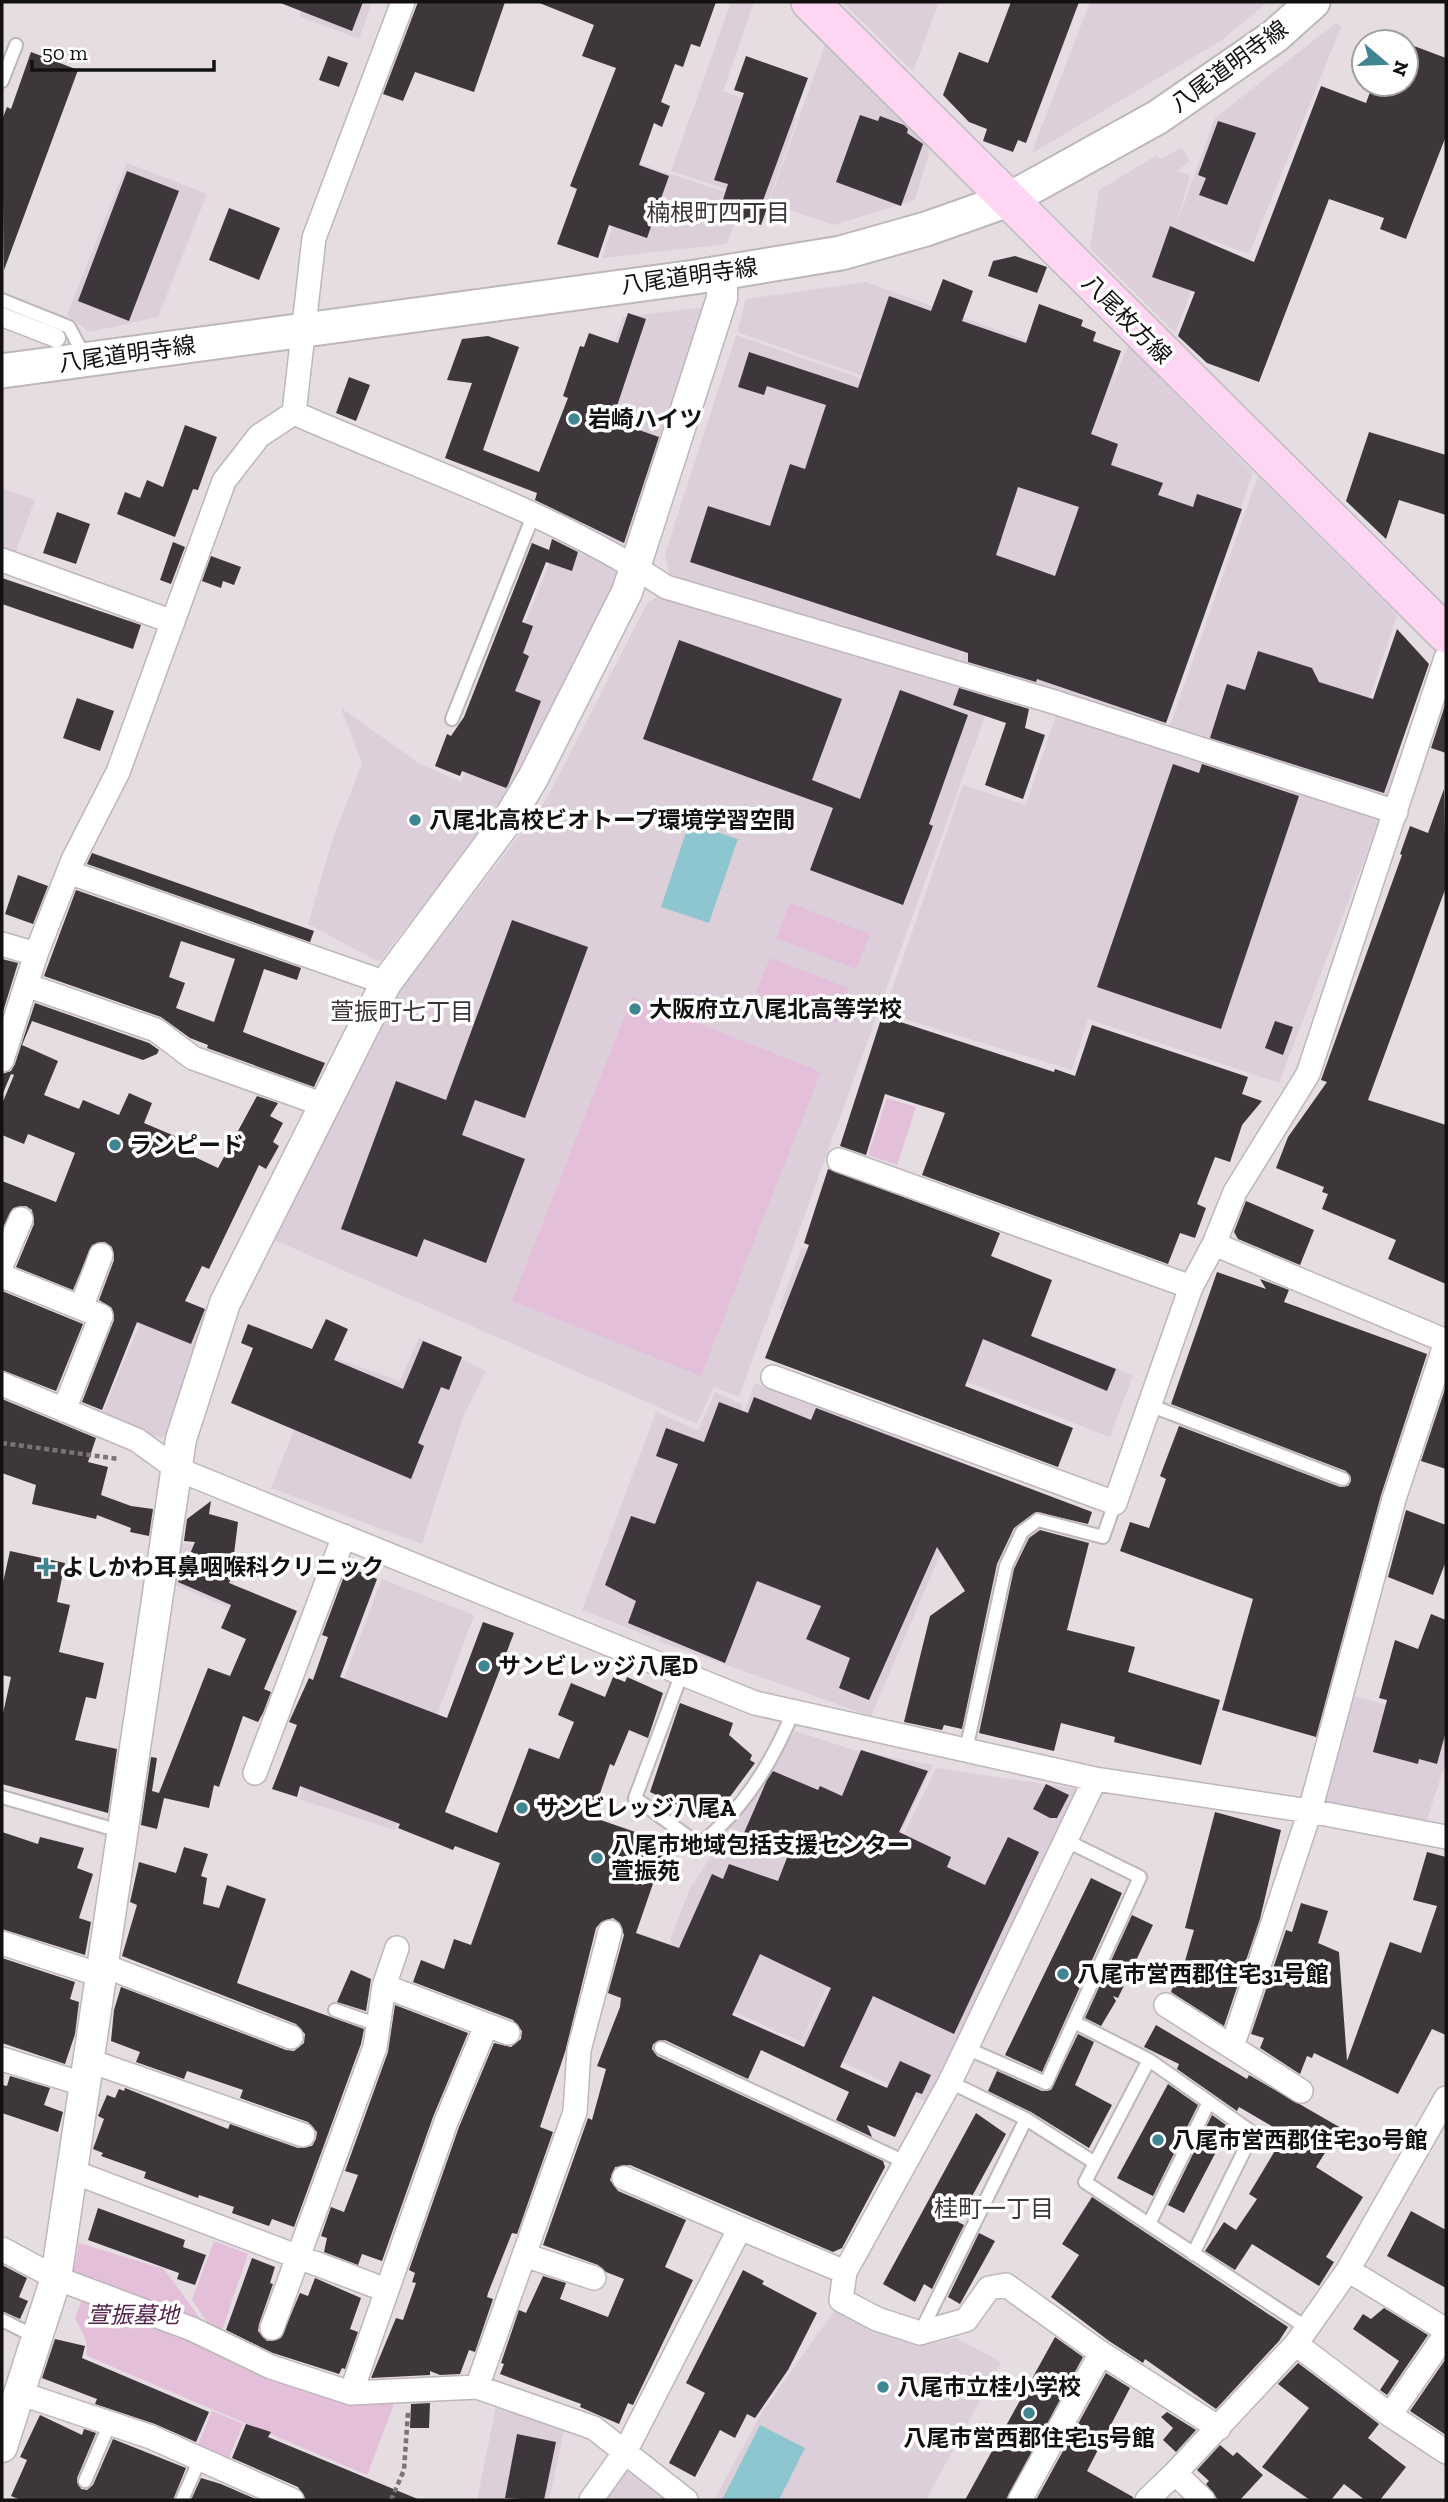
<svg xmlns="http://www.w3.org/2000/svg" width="1448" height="2502" viewBox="0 0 1448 2502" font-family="'Zilla Slab','Noto Sans JP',serif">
<rect width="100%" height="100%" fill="#e5dde2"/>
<path fill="#ddcfd9" d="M304 2H372L359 39 299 16Z
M731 2H754L723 91 797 118 768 203 671 171Z
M842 2H939L913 71Z
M1090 2H1268L1222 40 1031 154Z
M1336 23 1341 27 1249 254 1195 234 1210 241 1175 333 1090 248 1099 190 1157 155 1160 159 1182 148 1190 161 1177 171 1190 175 1176 226 1215 118Z
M826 42 927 143 929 153 915 200 834 225 769 203Z
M634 162 743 198 727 244 602 258Z
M127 163 207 194 158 317 89 332 67 315Z
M866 282 1116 373 1102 414 1128 345 1253 473 1161 731 958 667 985 589 956 667 670 577 665 554 736 335 1086 457 1087 454 737 332 746 299Z
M706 307 633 542 616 550 555 523 623 317Z
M1258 476 1397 615 1355 742 1403 760 1388 805 1167 734Z
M2 488 35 500 14 557 2 553Z
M557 544 626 571 507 798 379 962 308 924 332 841 362 763 341 708 420 764 461 782Z
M663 594 994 691 739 1397 714 1387 697 1424 274 1240 373 1035 406 983 546 800 648 602Z
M1058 710 1380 819 1279 1083 1088 1019 1072 1070 884 1013 963 785 1026 805Z
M802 1247 1133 1375 1110 1437 779 1309Z
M140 1279 208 1311 169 1433 161 1438 101 1416 139 1326 122 1319Z
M419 1338 486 1371 463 1417 422 1544 271 1488 324 1354 400 1381Z
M755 1383 977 1468 871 1716 658 1641Z
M715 1392 743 1405 656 1639 582 1610 656 1412 698 1430Z
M181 1543 203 1546 239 1560 229 1608 173 1584Z
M382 1579 474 1615 395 1830 298 1799Z
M1350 1695 1446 1720V1762L1426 1822 1329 1805 1323 1796Z
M795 1731 857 1751 933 1765 801 2042 672 1984 671 1964V1938L690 1888Z
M936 1768 1078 1789 926 2102 802 2043Z
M837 2307 874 2331 922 2346 956 2338 1001 2362 926 2500H714L762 2412Z
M496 2406 565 2427 549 2500H477Z
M625 2470 669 2500H604Z"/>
<path fill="#e4bfda" d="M790 903 870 934 856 969 776 938Z
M770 958 849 988 835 1024 756 993Z
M632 997 821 1072 701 1376 512 1301Z
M887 1098 916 1107 897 1165 868 1155Z
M214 2241 248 2254 221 2333 213 2331 192 2300Z
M79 2243 164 2269 210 2332 274 2378 311 2392 364 2403 394 2404 367 2475 87 2356 86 2340 75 2318 84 2294 72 2279Z
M212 2411 243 2424 228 2459 197 2447Z"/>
<path fill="#8ec6d0" d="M689 823 738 839 709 923 661 907Z
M760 2425 805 2448 779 2500H722Z"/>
<path fill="#3d373c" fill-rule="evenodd" d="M278 2H363L352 31Z
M418 2H505L474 92 415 72 403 101 383 94Z
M537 2H716L700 47 691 44 683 67 675 64 661 102 670 106 662 127 654 123 639 165 669 176 647 238 609 225 598 258 557 244 577 189 570 186 616 68 582 56 594 25Z
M1011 2H1079L1026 143 1018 140 1013 152 983 141 987 129 969 122 943 95 959 52 988 63Z
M1406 43 1446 58V136L1406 239 1380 229 1384 218 1329 199 1259 382 1207 363 1178 336 1195 292 1152 277 1170 226 1254 262 1321 86 1366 103 1373 84H1406Z
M31 52 78 70 4 270 2 120 7 107 11 109Z
M328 56 348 63 339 87 319 80Z
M746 56 808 78 761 206 767 208 761 225 719 212 728 184 714 180 744 93 734 90Z
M860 115 878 121 880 116 904 125 908 129 907 133 923 144 901 206 836 182Z
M1218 121 1256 133 1227 205 1199 195 1206 178 1198 175Z
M127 171 179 191 129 321 78 301Z
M229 208 280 228 259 280 209 260Z
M1015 256 1047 267 1037 293 988 276 993 261Z
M943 279 973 291 962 321 1026 343 1039 304 1083 320 1081 326 1096 332 1093 341 1121 351 1091 434 1118 444 1111 465 1163 483 1158 495 1193 507 1197 494 1242 509 1166 723 1037 679 1036 682 968 662V653L690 562 708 506 770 526 790 464 805 469 826 405 767 386 764 395 738 387 749 352 858 388 889 296 931 311ZM1018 487 1079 507 1055 576 996 555Z
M628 313 646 319 615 412 622 415 619 423 659 437 624 543 535 500 537 493 445 458 472 383 447 380 462 339 488 336 519 347 483 450 539 472 568 398 563 396 580 346 584 347 589 333 618 343Z
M349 377 370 385 356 421 336 413Z
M185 425 217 437 198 490 193 489 175 537 117 514 125 492 140 498 147 480 163 487Z
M1369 432 1446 455V515L1399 500 1386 539 1346 501Z
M57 512 90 524 76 564 43 553Z
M552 539 578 552 572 571 546 562 522 622 533 626 523 653 529 656 515 691 541 701 508 785 506 788 462 771 460 776 435 766 447 734 451 736 464 717 532 543 549 550Z
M173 542 185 547 171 584 160 580Z
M211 556 241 567 234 585 223 581 221 588 202 581Z
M2 578 141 625 133 649 2 604Z
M1397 629 1429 664 1384 793 1210 738 1227 684 1245 690 1258 651 1312 668 1319 682 1373 699Z
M679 640 842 699 812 780 860 799 900 690 968 715 929 824 933 826 903 905 810 870 833 808 643 739Z
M959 688 1029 709 1025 728 1045 735 1023 799 985 785 1006 723 953 705Z
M77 698 114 711 100 751 63 738Z
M1446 702V753L1431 748Z
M1173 764 1199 773 1202 764 1299 796 1221 1029 1097 987Z
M1444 789 1446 887 1368 1100 1446 1125V1284L1388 1259 1396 1240 1322 1209 1328 1194 1322 1192 1324 1187 1276 1168 1288 1137 1327 1082 1321 1080 1402 855 1400 854 1410 826 1428 833Z
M92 853 314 931 310 942 87 864Z
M18 875 48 886 33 924 5 914Z
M76 890 301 968 297 980 264 969 243 1032 325 1063 314 1087 207 1048 208 1045 190 1038 161 1017 44 976ZM181 941 235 959 214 1022 176 1008 185 983 169 977Z
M512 920 588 947 525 1118 475 1100 462 1135 525 1159 486 1263 424 1239 417 1257 341 1229 396 1081 446 1100Z
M2 959 18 963 2 1015Z
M35 1003 149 1043 159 1050 157 1054 143 1060 32 1021 22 1045 58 1061 44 1095 79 1109 83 1100 119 1115 129 1093 152 1103 144 1123 177 1137 174 1145 180 1150 218 1168 257 1096 278 1103 270 1116 283 1123 273 1142 279 1146 266 1169 259 1165 209 1269 202 1266 185 1301 205 1309 191 1344 137 1322 102 1410 82 1402 114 1320 112 1308 99 1300 114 1260 112 1247 105 1242 92 1245 73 1290 16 1267 34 1224 32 1210 26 1206 13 1208 2 1229V1181L56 1202 75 1153 28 1134 24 1144 2 1135V1104L14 1075 11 1074 3 1093 2 1074 11 1071 15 1064Z
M882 1016 1054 1072 1055 1069 1075 1076 1092 1025 1248 1077 1242 1094 1262 1101 1242 1125 1230 1162 1215 1157 1197 1204 1206 1208 1195 1238 1180 1233 1168 1264 922 1175 945 1113 885 1094 866 1155 840 1146Z
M1275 1021 1293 1027 1283 1055 1265 1048Z
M828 1169 1000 1233 991 1256 1052 1280 1031 1336 1116 1369 1107 1391 983 1339 965 1386 1073 1428 1058 1467 765 1358 809 1245 804 1243Z
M1246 1201 1314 1230 1300 1265 1238 1239 1234 1232Z
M1217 1272 1266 1289 1260 1279 1289 1290 1284 1302 1427 1354 1381 1495 1316 1737 1222 1710 1253 1599 1120 1551 1130 1522 1149 1528 1166 1479 1160 1476 1179 1426 1340 1487 1348 1486 1351 1481 1346 1471 1171 1404Z
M2 1291 83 1324 56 1391 2 1370Z
M326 1319 348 1329 334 1360 403 1389 423 1341 462 1357 449 1390 441 1387 418 1443 424 1446 411 1479 231 1403 253 1348 241 1343 248 1324 312 1349Z
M1446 1386V1469L1421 1461Z
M754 1397 811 1420 816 1408 1092 1512 1088 1524 1036 1512 1014 1528 997 1564 962 1729 944 1725 942 1730 904 1722 930 1616 965 1591 937 1547 869 1700 839 1688 850 1658 806 1639 821 1606 757 1581 725 1663 628 1623 636 1601 605 1585 631 1516 655 1524 678 1464 656 1456 666 1428 704 1442 719 1402 748 1413Z
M2 1399 96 1438 88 1462 108 1467 101 1495 131 1506 153 1509 149 1536 130 1532 131 1528 97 1515 96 1519 32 1504 36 1485 2 1473Z
M211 1501 209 1514 238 1522 233 1562 237 1564 229 1583 297 1611 264 1689 271 1692 263 1713 258 1722 243 1716 219 1787 214 1785 209 1808 164 1798 157 1829 141 1825 151 1757 157 1758 152 1791 159 1793 208 1668 230 1676 246 1639 221 1628 231 1605 178 1582 195 1542 184 1541 187 1519Z
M1406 1510 1446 1525V1561L1433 1595 1388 1577Z
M1040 1530 1089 1543 1067 1630 1135 1647 1128 1672 1220 1700 1201 1765 1114 1742 1115 1737 1061 1723 1054 1751 979 1733 1014 1569 1029 1538Z
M10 1551 65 1563 57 1602 70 1605 59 1652 104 1663 96 1699 86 1697 75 1740 117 1749 108 1813 2 1784V1718L11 1677 2 1675V1587Z
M353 1569 377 1579 340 1677 447 1718 483 1622 514 1633 445 1812 497 1833 529 1748 559 1759 574 1722 558 1715 571 1683 605 1697 613 1677 625 1682 627 1677 663 1693 648 1738 629 1730 614 1766 610 1764 592 1817 667 1843 636 1933 679 1948 712 1874 723 1879 729 1864 778 1881 790 1850 744 1833 767 1780 773 1771 818 1790 820 1786 842 1796 861 1750 928 1771 899 1832 951 1857 947 1867 985 1885 1008 1837 1039 1852 954 2034 873 1996 840 2067 887 2088 900 2061 931 2075 922 2094 916 2092 895 2137 867 2125 872 2137 836 2120 849 2092 761 2050 748 2079 665 2040 653 2044 652 2049 657 2056 883 2161 885 2167 842 2248 833 2252 630 2165 615 2167 610 2180 618 2191 686 2220 665 2267 693 2280 633 2405 628 2403 619 2424 580 2407 581 2404 500 2374 504 2364 501 2363 519 2310 526 2313 543 2276 566 2283 560 2299 608 2317 624 2279 606 2272 598 2265 543 2245 588 2118 592 2120 606 2069 597 2066 620 2007 621 1998 608 1993 624 1935 620 1923 613 1918 601 1922 596 1928 565 2052 540 2127 553 2132 517 2234 512 2233 488 2293 487 2297 493 2299 475 2352 469 2350 460 2374 440 2375 430 2371V2375L371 2378 396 2318 403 2320 416 2283 412 2282 415 2273 409 2270 459 2127 494 2043 511 2047 521 2039 522 2031 513 2020 413 1982 421 1960 444 1969 454 1939 471 1945 500 1863 455 1846 453 1850 398 1828 400 1824 300 1786 297 1797 272 1789 297 1725 289 1722 309 1678 313 1680 328 1637 322 1635 344 1576 349 1578ZM760 1954 831 1988 804 2047 732 2015Z
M1431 1614 1446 1620V1731L1437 1764 1419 1759 1418 1764 1373 1752 1387 1700 1379 1698 1395 1640 1418 1649Z
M680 1703 733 1723 729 1735 752 1755 750 1760 755 1763 712 1821 685 1811 686 1809 650 1792Z
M1046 1784 1069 1795 1057 1818H1050L1033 1809Z
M1215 1812 1281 1830 1260 1919 1224 2026 1171 1992 1174 1984 1178 1985 1194 1930 1185 1928Z
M2 1832 38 1844 40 1837 84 1848 77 1868 93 1874 79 1918 91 1922 85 1955 2 1929Z
M184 1847 208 1854 201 1876 207 1878 203 1904 219 1908 227 1885 266 1899 237 1983 364 2029 361 2044 294 2227 272 2219 269 2226 232 2213 234 2207 199 2195 198 2198 144 2178 146 2172 101 2156 103 2153 93 2149 104 2119 98 2116 107 2095 115 2098 119 2089 124 2091 125 2088 228 2129 230 2124 298 2148 312 2146 316 2139 317 2132 308 2122 240 2098 243 2090 187 2071 184 2079 136 2062 140 2052 111 2041 114 2010 121 1987 286 2050 294 2051 304 2043 305 2034 296 2024 122 1956 137 1905 130 1902 139 1862 176 1873Z
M1427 1852 1446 1857V2035L1432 2029 1398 2094 1314 2053 1312 2058 1307 2056 1300 2074 1260 2048 1264 2038 1251 2034 1286 1930 1292 1932 1301 1903 1328 1911 1318 1943 1339 1952 1347 2061 1390 1942 1421 1953 1437 1906 1413 1900Z
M1091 1878 1122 1893 1042 2072 1005 2055Z
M1132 1915 1153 1925 1118 1998 1113 1996 1116 2001 1101 2026 1085 2018Z
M2 1958 75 1982 70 1999 79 2002 75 2034 65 2064 2 2043Z
M351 1970 371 1979 366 2011 337 2002Z
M395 2005 468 2033 433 2117 382 2261 362 2254 358 2265 324 2252 327 2238 321 2236 331 2207 344 2212 358 2175 345 2171 388 2052Z
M1156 2025 1247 2079 1249 2075 1341 2128 1316 2167 1363 2197 1326 2257 1334 2262 1319 2286 1252 2244 1235 2270 1205 2251 1224 2222 1236 2230 1257 2199 1249 2194 1285 2134 1239 2107 1237 2111 1177 2069 1179 2064 1144 2047Z
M1078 2034 1094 2042 1075 2085 1112 2105 1089 2148 1031 2112 988 2091 997 2071 1042 2091 1051 2090Z
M10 2076 50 2088 44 2105 63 2112 58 2132 2 2113V2085L7 2086Z
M1168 2084 1198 2105 1153 2196 1117 2178Z
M976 2113 1006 2134 958 2222 964 2225 932 2289 924 2284 915 2302 883 2284Z
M1212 2115 1229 2127 1184 2213 1168 2205Z
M1092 2197 1288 2327 1279 2341 1216 2409 1145 2359 1143 2363 1109 2341 1051 2297 1079 2255 1062 2244Z
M98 2208 185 2240 183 2247 206 2255 195 2285 177 2279 179 2273 88 2240Z
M1411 2211 1446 2230V2288L1387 2256Z
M979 2233 995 2241 960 2304 948 2297Z
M252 2258 275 2267 270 2283 273 2284 259 2324 258 2331 267 2341 281 2338 300 2293 308 2296 315 2278 361 2298 350 2329 358 2332 345 2369 342 2368 339 2374 273 2353 226 2330Z
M2 2265 27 2278 19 2297 28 2301 20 2319 2 2311Z
M743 2270 764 2281 762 2284 817 2313 788 2370 755 2418 747 2414 735 2438 720 2430 695 2477 669 2463 705 2393 686 2383Z
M1384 2308 1428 2335 1387 2395 1380 2390 1399 2361 1353 2329 1363 2314 1371 2319Z
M1055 2337 1083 2357 1006 2500H965Z
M55 2339 85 2346 82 2358 209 2412 196 2442 155 2424 95 2404 97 2399 42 2378Z
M1445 2360 1446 2361V2435L1410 2411Z
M1298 2363 1379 2424 1368 2438 1406 2467 1380 2500H1365L1344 2484 1331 2500H1310L1262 2467 1309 2408 1278 2384Z
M1106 2373 1130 2388 1087 2471 1133 2497V2500H1036Z
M430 2403 429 2428H410L411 2404Z
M1167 2412 1196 2430 1176 2452 1163 2440 1173 2428 1161 2417Z
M40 2415 82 2435 84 2429 96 2433 77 2478 81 2489 87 2490 93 2485 113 2439 186 2468 173 2500H21L11 2496 27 2460 20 2457Z
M246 2424 271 2432 268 2437 420 2500H306L298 2487 232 2458Z
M517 2434 556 2442 544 2500 505 2498Z
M1220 2445 1233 2456 1237 2452 1263 2475 1240 2500H1218L1206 2484 1209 2481 1197 2470Z
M201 2478 221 2484 258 2500H191Z"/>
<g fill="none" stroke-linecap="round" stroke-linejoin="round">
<g stroke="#bdb6bb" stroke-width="16">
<path id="service" d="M2 81 16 45
M2 300 69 327 86 359
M452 719 533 516
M1149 1405 1343 1479
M682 1673 635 1798 690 1838 701 1843C743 1810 773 1760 793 1712
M966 1750 1006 1566 1022 1532 1038 1520 1103 1537 1115 1503
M2 1797 123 1832
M335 2010 379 2025
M1074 2022 1149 2060 1085 2182 1307 2328
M661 2048 905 2162
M966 2048 1046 2083 1140 1877 1065 1840
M1149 2060 1253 2133 1193 2254
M1026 2119 1095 2163
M1149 2224 1209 2102
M2 2320 36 2337
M920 2333 1026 2119 950 2082
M85 2481 110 2423
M182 2500 200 2459"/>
</g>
<g stroke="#bdb6bb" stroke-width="21">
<path id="pedestrian" d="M2 317 56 338"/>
</g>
<g stroke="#bdb6bb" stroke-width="26">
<path id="minor" d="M294 413C419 468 552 512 666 587L1051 701 1396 812
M2 560 173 622
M68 872 386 983
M2 944 36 954
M26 985 156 1030 193 1058 324 1105
M2 1060 36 954 73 860 118 772 224 481 259 436 294 413 314 238 403 2
M839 1160 1191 1287
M1214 1244 1446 1341
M2 1264 21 1219
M2 1276 101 1316 64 1410
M81 1308 101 1255
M773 1377 1115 1503 1191 1287 1214 1244 1235 1192 1308 1074 1446 658
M2 1384 137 1440 177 1469 755 1703 1095 1779 1310 1811 1446 1837
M255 1773 344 1536
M2 1943 100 1975
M102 1965 291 2037
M384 1986 508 2033
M1166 2005 1301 2091
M1232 2047 1310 1811 1394 1499 1446 1342
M2 2059 83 2084
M87 2060 303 2135
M71 2171 386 2290
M624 2178 740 2228
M2 2249 56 2278 192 2329 271 2367 351 2393 477 2387 594 2428 686 2500
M524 2255 594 2278
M1348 2270 1446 2330
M845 2272 841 2300 877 2319 920 2333 966 2320 989 2288 1006 2285 1101 2353 1219 2428
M272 2328 375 2047 384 1986 397 1948
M1296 2344 1390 2415 1446 2452
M477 2387 575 2112 579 2050 610 1932
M19 2393 151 2437 292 2500
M351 2393 446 2122 486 2026
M1390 2415 1446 2334
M591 2500 625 2452 740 2228 845 2272 950 2082 1095 1779
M1020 2500 1101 2353
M1147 2500 1175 2473
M1203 2500 1175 2473 1296 2344 1348 2270 1446 2098"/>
</g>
<g stroke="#bdb6bb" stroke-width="33">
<path id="tertiary" d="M2 2447 56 2278 181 1439 225 1303 386 983 509 818 533 778 627 592 722 298V272"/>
</g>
<g stroke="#bdb6bb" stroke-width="37">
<path id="secondary" d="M2 371 695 277 841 253 926 229 1008 200 1158 117 1275 36 1313 2"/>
</g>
<g stroke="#bdbcbd" stroke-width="40">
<path id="primary" d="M810 2 1446 634"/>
</g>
<path stroke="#7a7478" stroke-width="4.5" stroke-dasharray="5 3.5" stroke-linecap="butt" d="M2 1443 119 1459
M391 2500 404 2470 408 2412"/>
<use href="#service" stroke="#fff" stroke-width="12"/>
<use href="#pedestrian" stroke="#fff" stroke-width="18"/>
<use href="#minor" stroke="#fff" stroke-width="23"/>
<use href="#tertiary" stroke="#fff" stroke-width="30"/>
<use href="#secondary" stroke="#fff" stroke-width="33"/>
<use href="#primary" stroke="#ffd5f4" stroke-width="37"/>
</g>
<g fill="#408592" stroke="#fff" stroke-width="2.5">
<circle cx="574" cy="419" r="7"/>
<circle cx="415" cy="820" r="7"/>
<circle cx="635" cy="1009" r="7"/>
<circle cx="115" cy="1145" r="7"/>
<path d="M42.5 1556.5h7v7h7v7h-7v7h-7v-7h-7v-7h7z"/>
<circle cx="484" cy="1666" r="7"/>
<circle cx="522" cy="1808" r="7"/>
<circle cx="597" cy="1858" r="7"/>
<circle cx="1063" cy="1974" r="7"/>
<circle cx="1158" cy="2140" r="7"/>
<circle cx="883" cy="2387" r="7"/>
<circle cx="1029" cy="2413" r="7"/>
</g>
<g text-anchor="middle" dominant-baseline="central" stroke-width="7" stroke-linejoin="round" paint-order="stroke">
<g font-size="23" fill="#131012" stroke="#fff">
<text transform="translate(1229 66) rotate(-36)">八尾道明寺線</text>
<text transform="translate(689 276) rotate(-8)">八尾道明寺線</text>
<text transform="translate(1127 319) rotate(45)">八尾枚方線</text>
<text transform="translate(127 354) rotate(-8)">八尾道明寺線</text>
</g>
<g font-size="23" font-weight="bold" fill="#131012" stroke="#fff" text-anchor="start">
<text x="588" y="419">岩崎ハイツ</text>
<text x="429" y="820">八尾北高校ビオトープ環境学習空間</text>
<text x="649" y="1009">大阪府立八尾北高等学校</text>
<text x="129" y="1145">ランピード</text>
<text x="62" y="1567">よしかわ耳鼻咽喉科クリニック</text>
<text x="498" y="1666">サンビレッジ八尾D</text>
<text x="536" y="1808">サンビレッジ八尾A</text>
<text x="611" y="1845">八尾市地域包括支援センター<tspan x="611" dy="26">萱振苑</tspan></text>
<text x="1077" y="1974">八尾市営西郡住宅31号館</text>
<text x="1172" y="2140">八尾市営西郡住宅30号館</text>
<text x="897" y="2387">八尾市立桂小学校</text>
<text x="1029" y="2438" text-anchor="middle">八尾市営西郡住宅15号館</text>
</g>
<g font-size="23" font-style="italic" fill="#54244a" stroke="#fff">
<text x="133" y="2315">萱振墓地</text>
</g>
<g font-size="24" fill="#3c363a" stroke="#fff">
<text x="718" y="212">楠根町四丁目</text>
<text x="402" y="1011">萱振町七丁目</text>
<text x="994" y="2208">桂町一丁目</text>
</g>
</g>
<rect width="1448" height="2502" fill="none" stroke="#131012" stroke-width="7"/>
<g transform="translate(1385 63) rotate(109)"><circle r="33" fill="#ffffff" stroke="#a19fa0" stroke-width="2"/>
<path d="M0-5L12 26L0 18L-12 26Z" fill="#408592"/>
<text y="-10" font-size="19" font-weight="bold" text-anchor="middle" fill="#131012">N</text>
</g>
<path d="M32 60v10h182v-10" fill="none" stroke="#131012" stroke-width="3.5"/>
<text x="42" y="60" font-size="21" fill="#131012" stroke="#ffffff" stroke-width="5" paint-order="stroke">50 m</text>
</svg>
